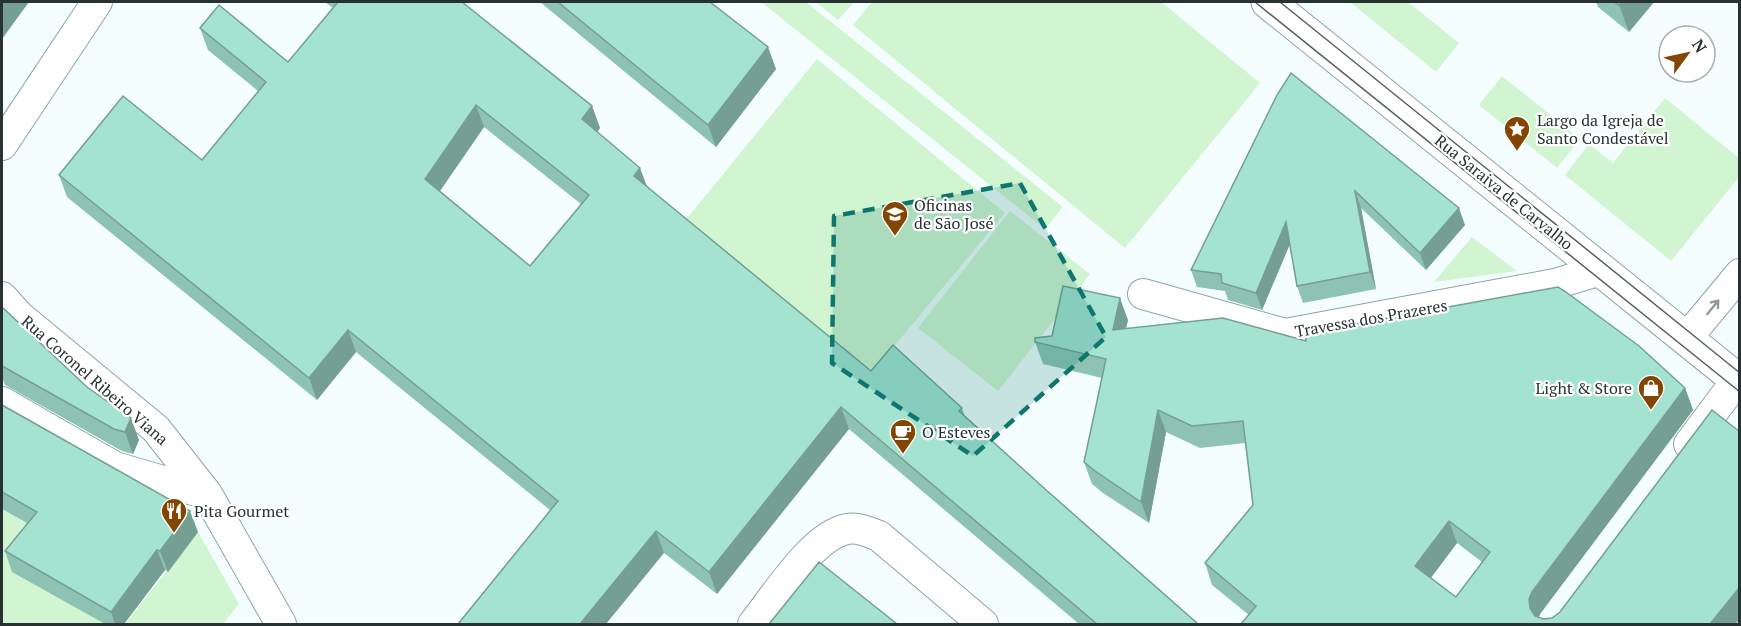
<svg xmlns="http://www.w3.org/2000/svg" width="1741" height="626" viewBox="0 0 1741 626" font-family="'PT Serif',serif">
<rect width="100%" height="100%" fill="#f4feff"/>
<path fill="#d1f5d1" d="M761 2H806L1063 207 1045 229Z
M816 2H854L838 20Z
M872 2H1161L1260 83 1125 248 853 25Z
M1350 2H1408L1459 43 1436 72Z
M817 59 1005 213 865 381 680 227Z
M1502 76 1580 139 1557 168 1479 105Z
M1665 98 1740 159 1739 177 1671 261 1565 175 1589 144 1613 163Z
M1010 211 1090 274 998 391 918 328Z
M1472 237 1517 271 1434 282Z
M2 509 44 533 105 624H2Z
M198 532 239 604 223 624H125Z"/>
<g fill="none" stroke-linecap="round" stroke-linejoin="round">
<g stroke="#8da4a6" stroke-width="32">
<path id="street" d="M2 145 97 2
M1143 294 1285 334 1555 284 1601 270
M2 297 18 315 156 429 207 494
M1686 339 1740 274
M2 402 115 467 207 494 281 624
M1689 444 1737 380
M753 624C775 597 812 536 847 529 858 527 869 532 879 536L983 624"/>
</g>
<g stroke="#8da4a6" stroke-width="35">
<path id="secondary" d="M1268 2 1740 382"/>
</g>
<use href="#street" stroke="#fff" stroke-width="30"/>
<use href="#secondary" stroke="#fff" stroke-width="33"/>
<path stroke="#566061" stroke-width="1.5" d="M1255 2 1740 392
M1280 2 1740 373"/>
</g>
<path fill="#8ec3b4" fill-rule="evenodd" d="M325 2H462L592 106 600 128 597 132 647 186 871 371 962 408 965 416 1045 489 1198 624H1079L849 429 717 594 664 553 550 510 356 352 317 400 67 197 59 175 202 160 258 91 208 50 200 28 288 62 333 8ZM484 127 581 204 530 266 440 191Z
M540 2H710L776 69 716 147Z
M1596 2H1654L1629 32 1598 7Z
M1277 95 1465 225 1426 270 1361 208 1376 289 1303 303 1297 286 1290 244 1262 310 1228 300 1225 291 1197 287 1191 270Z
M2 307 139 440 133 454 122 451 5 385 2 377Z
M1128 320 1126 328 1306 341 1685 388 1693 410 1540 614 1539 617 1543 619 1552 618 1560 612 1740 432V619L1735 624H1241L1249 615 1212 585 1205 563 1253 505 1245 443 1200 448 1166 432 1149 523 1103 493 1092 484 1084 462 1102 378 1043 364 1035 342 1052 336ZM1457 543 1482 562 1456 597 1431 578Z
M2 405 198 532 168 572 165 570 124 624H105L12 572 5 551 27 523 2 509Z"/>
<path fill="#749f92" d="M2 2H29L2 39Z
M1622 2H1654L1629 32 1619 5Z
M768 47 776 69 716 147 708 125Z
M476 105 484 127 433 201 425 179Z
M592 106 600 128 590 141 582 119Z
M640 168 648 189 634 176Z
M1355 191 1361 208 1376 289 1370 272Z
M1459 208 1465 225 1426 270 1420 253Z
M1286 222 1292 239 1262 310 1256 293Z
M1120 298 1128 320 1121 351 1113 330Z
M348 330 356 352 317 400 309 378Z
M1685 388 1693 410 1540 614 1537 621 1530 608 1529 599 1532 592Z
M841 407 849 429 717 594 709 572Z
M1158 410 1166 432 1149 523 1141 502Z
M131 418 139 440 133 454 125 432Z
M190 511 198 532 168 572 160 551Z
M1449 521 1457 543 1423 588 1415 566Z
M656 531 664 553 606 624H580Z
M157 550 165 570 124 624H115L111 612Z
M1740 587V619L1735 624H1710Z"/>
<path fill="#a5e3d1" stroke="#749f92" stroke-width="1.5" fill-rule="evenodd" d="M338 2H462L592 106 582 119 640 168 634 176 871 371 893 345 962 408 959 411 1045 489 1198 624H1097L841 407 709 572 656 531 580 624H458L558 501 348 330 309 378 59 175 123 96 202 160 266 82 200 28 219 5 288 62ZM476 105 589 195 530 266 425 179Z
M558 2H710L768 47 708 125Z
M1614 2H1622L1619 5Z
M1291 73 1459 208 1420 253 1355 191 1370 272 1297 286 1286 222 1256 293 1222 283 1221 274 1191 270 1277 95Z
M1063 286 1120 298 1113 330 1223 318 1306 341 1305 333 1558 287 1566 292 1639 346 1685 388 1532 592 1529 599 1530 608 1535 616 1543 619 1552 618 1560 612 1712 410 1740 432V587L1710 624H1241L1256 606 1205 563 1253 505 1243 421 1192 426 1158 410 1141 502 1095 471 1084 462 1106 359 1035 342V338L1052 336ZM1449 521 1490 552 1456 597 1415 566Z
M2 307 87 387 131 418 125 432 114 429 2 366Z
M2 405 190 511 160 551 157 550 111 612 5 551 37 512 2 492Z
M819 562 897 624H769Z"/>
<defs><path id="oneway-shaft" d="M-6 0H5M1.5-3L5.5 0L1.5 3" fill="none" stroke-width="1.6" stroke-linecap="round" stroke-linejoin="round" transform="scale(1.5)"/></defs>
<use stroke="#949898" href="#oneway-shaft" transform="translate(1713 307) rotate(-51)"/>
<path fill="#0f766e" fill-opacity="0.2" stroke="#0f766e" stroke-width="4.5" stroke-dasharray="12 8" stroke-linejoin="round" d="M1020 183 1106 337 973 456 832 363 834 216Z"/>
<defs>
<g id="sight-pin" transform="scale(1.35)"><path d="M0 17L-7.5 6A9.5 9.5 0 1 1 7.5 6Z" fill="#824502" stroke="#fff"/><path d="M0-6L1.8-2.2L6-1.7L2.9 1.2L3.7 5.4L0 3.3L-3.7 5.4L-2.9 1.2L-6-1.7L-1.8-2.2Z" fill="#fff"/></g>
<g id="school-pin" transform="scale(1.35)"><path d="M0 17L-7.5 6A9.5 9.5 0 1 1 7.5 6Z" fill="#824502" stroke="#fff"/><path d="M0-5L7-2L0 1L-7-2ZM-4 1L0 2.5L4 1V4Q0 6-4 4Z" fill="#fff"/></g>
<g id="shop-pin" transform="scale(1.35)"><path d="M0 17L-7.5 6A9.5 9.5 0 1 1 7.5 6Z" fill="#824502" stroke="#fff"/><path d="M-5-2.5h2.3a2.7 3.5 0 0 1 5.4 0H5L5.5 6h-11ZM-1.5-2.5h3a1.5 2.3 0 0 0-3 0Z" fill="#fff"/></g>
<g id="cafe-pin" transform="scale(1.35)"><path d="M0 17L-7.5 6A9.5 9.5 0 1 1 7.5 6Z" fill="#824502" stroke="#fff"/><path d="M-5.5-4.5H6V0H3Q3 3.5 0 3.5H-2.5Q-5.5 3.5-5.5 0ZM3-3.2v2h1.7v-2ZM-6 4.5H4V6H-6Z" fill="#fff"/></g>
<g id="restaurant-pin" transform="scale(1.35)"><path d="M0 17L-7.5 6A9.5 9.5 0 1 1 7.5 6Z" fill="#824502" stroke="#fff"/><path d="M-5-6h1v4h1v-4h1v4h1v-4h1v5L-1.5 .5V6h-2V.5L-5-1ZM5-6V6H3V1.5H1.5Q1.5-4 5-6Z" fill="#fff"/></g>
</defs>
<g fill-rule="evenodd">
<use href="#sight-pin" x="1517" y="129"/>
<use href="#school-pin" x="895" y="214"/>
<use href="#shop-pin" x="1651" y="388"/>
<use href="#cafe-pin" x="903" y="432"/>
<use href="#restaurant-pin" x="174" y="511"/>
</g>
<g text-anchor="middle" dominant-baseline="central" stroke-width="4.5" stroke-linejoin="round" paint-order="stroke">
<g font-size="16" fill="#283232" stroke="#fff" text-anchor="start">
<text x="1537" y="120">Largo da Igreja de<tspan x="1537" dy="18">Santo Condestável</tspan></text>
<text x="914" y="205">Oficinas<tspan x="914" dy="18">de São José</tspan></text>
<text x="1632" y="388" text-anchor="end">Light &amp; Store</text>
<text x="922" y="432">O Esteves</text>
<text x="194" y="511">Pita Gourmet</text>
</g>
<g font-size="16" fill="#283232" stroke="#fff">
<text transform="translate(1504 192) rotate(39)">Rua Saraiva de Carvalho</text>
<text transform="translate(1371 318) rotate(-10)">Travessa dos Prazeres</text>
<text transform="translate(95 380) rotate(41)">Rua Coronel Ribeiro Viana</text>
</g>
</g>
<rect width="1741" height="626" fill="none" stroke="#283232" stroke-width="6"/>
<g transform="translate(1687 54) rotate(57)"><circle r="28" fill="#ffffff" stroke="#a9adad" stroke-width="1.5"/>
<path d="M0-4.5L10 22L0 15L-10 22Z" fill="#824502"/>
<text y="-9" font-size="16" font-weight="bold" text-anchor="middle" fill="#283232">N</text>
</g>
</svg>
